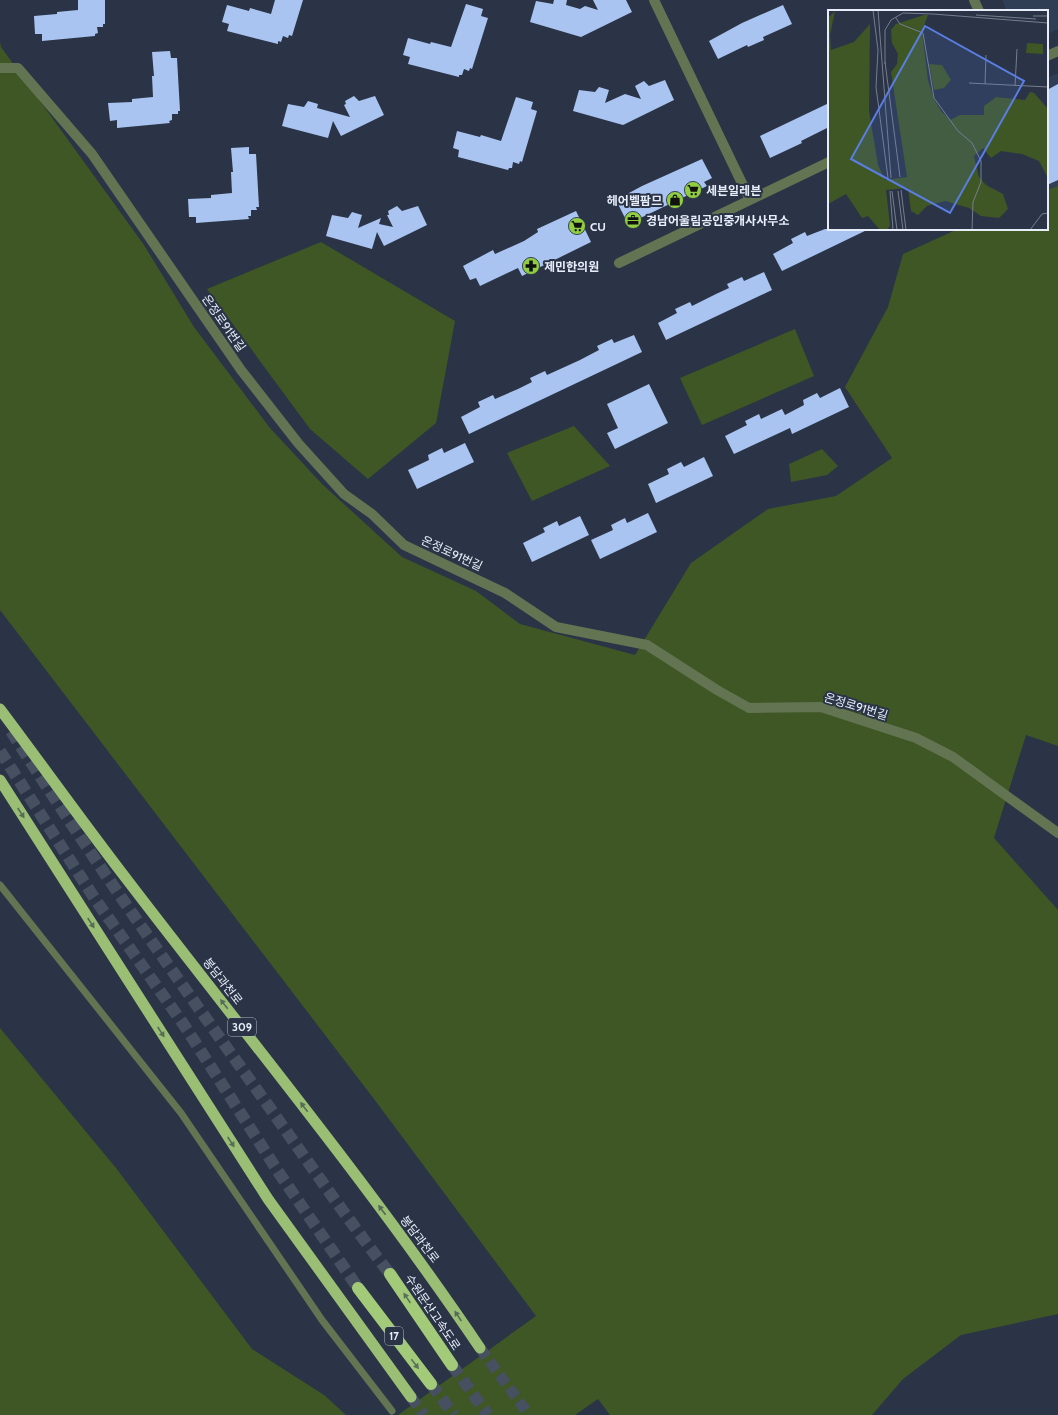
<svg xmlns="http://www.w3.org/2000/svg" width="1058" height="1415" viewBox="0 0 1058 1415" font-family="Cabin,'Noto Sans KR',sans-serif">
<rect width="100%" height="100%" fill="#2a3446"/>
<path fill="#303e55" d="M1002 0H1058V29L1047 34V11H1007Z
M1058 73V186L1047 190V78Z"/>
<path fill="#3f5725" d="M0 42 1 47 144 245 194 327 270 428 322 484 402 557 476 591 520 624 635 655 691 563 768 509 836 496 892 458 845 387 888 307 903 254 958 229H1047V190L1058 186V746L1026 735 994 838 1058 910V1314L961 1335 903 1379 872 1415H610L598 1399 575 1415H398L536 1316 374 1099 0 610Z
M321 242 455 321 436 423 368 479 310 429 207 289Z
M795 329 814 376 702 425 680 378Z
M574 426 610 466 532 501 507 453Z
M822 449 838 466 827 475 791 482 789 464Z
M0 1028 116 1168 252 1349 324 1395 346 1415H0Z"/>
<path fill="#aac4f1" d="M78 0H105V24H103V27H97L98 33 95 34V36L42 41V34H35L34 16 57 14V12L78 10Z
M275 0H303L292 36 289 35 288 38 283 36 281 42 278 41V44L227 31 229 24 222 22 227 5 249 11 250 8 271 14Z
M554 0H567L566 5 580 9 585 6 598 10 593 0H626L632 12 581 37 530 22 536 1 553 4Z
M466 4 483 9 481 16 488 18 472 69 470 68 469 71 464 69 462 75H459V77L408 64 410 57 403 55 408 38 430 44 431 42 451 47Z
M783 5 792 24 763 37 764 40 748 47 747 45 718 59 709 41 742 23Z
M170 51 171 58H177L180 111H178V114H172V120L169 121 170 123 117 128V120L110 121 108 103 132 102V99L153 97 152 76H154L152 52Z
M665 80 674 100 623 125 573 111 579 90 595 92 599 87 609 90 605 103 625 94 641 99 635 86 644 81 649 86Z
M1058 84V180L1047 185V90Z
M354 96 359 101 375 96 384 115 341 136 333 121 328 138 282 126 288 104 304 107 308 101 318 104 317 108 350 117 344 105 346 104 345 101Z
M516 97 533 102 531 109 537 111 522 162 520 161 519 164 513 162 512 168H509L508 170 458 157 459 150 453 148 457 131 480 137 481 135 501 141Z
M829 103V127L801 141 802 143 770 158 760 136Z
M249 147V154H256L259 207H256L257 210H251V216H248L249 219 196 223V217H189L188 199 211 198V195L232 193 231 172H233L231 148Z
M702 159 712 178 704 182 707 186 628 224 616 200 642 186Z
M397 206 402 211 418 206 427 225 384 246 377 232 372 249 326 236 332 215 348 218 352 212 362 215 358 228 381 218 379 224 393 227 387 215H389L388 211Z
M576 211 591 242 522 276 518 268 480 286 476 278 470 280 463 266 493 250 495 254 524 241 538 232 537 229Z
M825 229H869L782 271 773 254 793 243 791 239 805 232 807 236Z
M764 272 772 290 666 340 658 323 677 313 675 309 690 302 692 306 716 294 729 288 727 284 742 277 744 281Z
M634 335 642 352 469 434 461 417 480 407 478 402 493 395 495 399 518 389 532 382 530 378 545 371 547 375 580 360 599 350 597 346 612 339 614 343Z
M649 384 668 423 615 449 607 433 618 428 607 404Z
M840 388 849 407 792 434 790 428 734 454 725 436 747 425 745 421 759 414 761 419 782 409 785 415 804 405 803 400 817 393 820 398Z
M465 443 474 462 417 489 408 470 429 460 428 455 442 448 444 453Z
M704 457 713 476 656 503 648 484 669 474 667 469 681 462 684 467Z
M648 513 657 532 600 559 591 540 613 530 611 525 625 518 627 523Z
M580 516 589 535 532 562 523 543 545 532 543 528 557 521 559 526Z"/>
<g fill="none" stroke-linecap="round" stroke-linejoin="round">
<path stroke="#465061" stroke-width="11" stroke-dasharray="11 5.5" stroke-linecap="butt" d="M480 1348 529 1415
M411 1397 424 1415"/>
<path stroke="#465061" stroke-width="12" stroke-dasharray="12 6" stroke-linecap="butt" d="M11 731C87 851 169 967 252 1083 298 1147 342 1212 390 1274
M0 751 95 899 184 1025 279 1173 358 1288
M452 1365 488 1415
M431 1384 454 1415"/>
<path stroke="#637453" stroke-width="7" d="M0 885 181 1113 322 1320 392 1411"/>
<path stroke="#637453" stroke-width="10" d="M654 0 750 200
M974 0 979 11
M1047 56 1058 51
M0 68H18L92 154 241 370 298 443 344 494 372 514 404 545 505 593 556 627 647 645 717 690 749 708 821 707 916 738 953 757 1058 833
M619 263 829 162"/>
<path stroke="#99be74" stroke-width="11" d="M0 709C42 765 82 821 125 877 244 1033 370 1185 480 1348
M0 780 268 1199 411 1397"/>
<path stroke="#a2ca79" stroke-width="12" d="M390 1274 452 1365
M358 1288 431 1384"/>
</g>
<defs><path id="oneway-solid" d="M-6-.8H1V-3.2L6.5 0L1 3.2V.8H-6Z"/></defs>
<g fill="#566b58">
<use href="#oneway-solid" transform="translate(21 813) rotate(57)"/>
<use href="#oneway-solid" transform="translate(91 923) rotate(57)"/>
<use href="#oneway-solid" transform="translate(224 1004) rotate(-128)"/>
<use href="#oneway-solid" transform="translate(161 1032) rotate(57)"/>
<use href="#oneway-solid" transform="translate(304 1107) rotate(-127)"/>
<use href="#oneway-solid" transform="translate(231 1142) rotate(57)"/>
<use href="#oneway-solid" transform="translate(382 1210) rotate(-127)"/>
<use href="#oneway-solid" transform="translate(458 1316) rotate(-124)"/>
</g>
<g fill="#5a705a">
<use href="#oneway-solid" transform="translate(407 1298) rotate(-124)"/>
<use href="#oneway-solid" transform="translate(415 1364) rotate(53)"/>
</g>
<defs>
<g id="supermarket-disc" transform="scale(0.9)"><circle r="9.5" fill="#90cd41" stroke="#2a3446"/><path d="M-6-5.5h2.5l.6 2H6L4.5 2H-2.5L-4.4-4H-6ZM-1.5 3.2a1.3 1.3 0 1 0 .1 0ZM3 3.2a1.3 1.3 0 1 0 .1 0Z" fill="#111"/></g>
<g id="shop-disc" transform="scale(0.9)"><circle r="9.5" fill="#90cd41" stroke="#2a3446"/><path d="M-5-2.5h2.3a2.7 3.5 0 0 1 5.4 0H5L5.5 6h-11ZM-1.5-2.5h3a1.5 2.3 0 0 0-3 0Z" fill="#111"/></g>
<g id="office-disc" transform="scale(0.9)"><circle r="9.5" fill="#90cd41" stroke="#2a3446"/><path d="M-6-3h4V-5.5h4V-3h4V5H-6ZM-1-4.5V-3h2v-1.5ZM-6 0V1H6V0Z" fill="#111"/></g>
<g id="pharmacy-disc" transform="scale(0.9)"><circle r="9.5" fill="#90cd41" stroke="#2a3446"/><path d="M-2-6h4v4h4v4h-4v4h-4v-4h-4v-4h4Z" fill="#111"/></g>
</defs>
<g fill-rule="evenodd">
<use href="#supermarket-disc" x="693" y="190"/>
<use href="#shop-disc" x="675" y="200"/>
<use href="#office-disc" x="633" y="220"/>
<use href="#supermarket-disc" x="577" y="226"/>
<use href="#pharmacy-disc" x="531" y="266"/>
</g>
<g text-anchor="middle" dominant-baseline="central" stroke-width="4" stroke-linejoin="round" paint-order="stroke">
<g fill="#2a3446" stroke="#aeb6c4" stroke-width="1">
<rect x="228" y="1018" width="28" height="18" rx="3"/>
<rect x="385" y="1327" width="18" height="18" rx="3"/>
</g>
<g font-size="11" font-weight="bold" fill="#e7eefa">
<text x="242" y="1027">309</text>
<text x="394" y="1336">17</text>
</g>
<g font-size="12" font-weight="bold" fill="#e7eefa" stroke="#2a3446" text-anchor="start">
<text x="706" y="190">세븐일레븐</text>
<text x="662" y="200" text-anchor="end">헤어벨팜므</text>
<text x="646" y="220">경남어울림공인중개사사무소</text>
<text x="590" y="226">CU</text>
<text x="544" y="266">제민한의원</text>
</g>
<g font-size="12" fill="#e7eefa" stroke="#2a3446">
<text transform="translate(224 323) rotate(55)">온정로91번길</text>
<text transform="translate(452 553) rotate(25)">온정로91번길</text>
<text transform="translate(856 706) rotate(17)">온정로91번길</text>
<text transform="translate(223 981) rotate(52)">봉담과천로</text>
<text transform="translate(420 1239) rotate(53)">봉담과천로</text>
<text transform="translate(433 1312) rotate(56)">수원문산고속도로</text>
</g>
</g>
<g transform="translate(828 10)">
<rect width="220" height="220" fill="#2a3446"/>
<path d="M7 1 2 25 3 40 26 32 42 14 41 101 50 155 57 170 79 167 63 62 69 54 70 44 64 33 63 20 68 14 96 5H100L94 21 100 70 106 89 113 101 122 110 132 105H156V96L168 87 197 90 202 82 206 83 220 99V168L211 151 194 144 173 141 163 148 155 138 146 146 151 167 158 175 175 184 180 199 171 208 153 206 141 198 117 191 99 196 90 205 83 201 80 178 58 180 62 215 59 220H52L40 206 34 208 18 184 0 194V8ZM199 33 215 34V44L198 43ZM101 54 114 55 123 70 116 78 106 80Z" fill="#3f5725"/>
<path fill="none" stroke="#767e8e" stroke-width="1" d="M45 0 50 40 48 77 60 168M50 0 63 168M105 4 220 13M148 5 208 9M205 6H220M68 8 72 14 95 23 106 88 130 121 144 133 153 151V172L145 192 144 220M57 52 72 167M57 54V20L63 10 75 3 105 4M141 73 220 77M157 74 158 45M187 76 189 39M73 180 78 220M62 181 65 220M64 181 69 220M70 181 75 220M202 220 214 204 220 203"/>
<path fill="#5a7ee2" fill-opacity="0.15" stroke="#5a7ee2" stroke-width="2" d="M97 16 196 71 122 203 23 149Z"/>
<rect width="220" height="220" fill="none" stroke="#e7eefa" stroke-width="2"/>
</g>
</svg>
